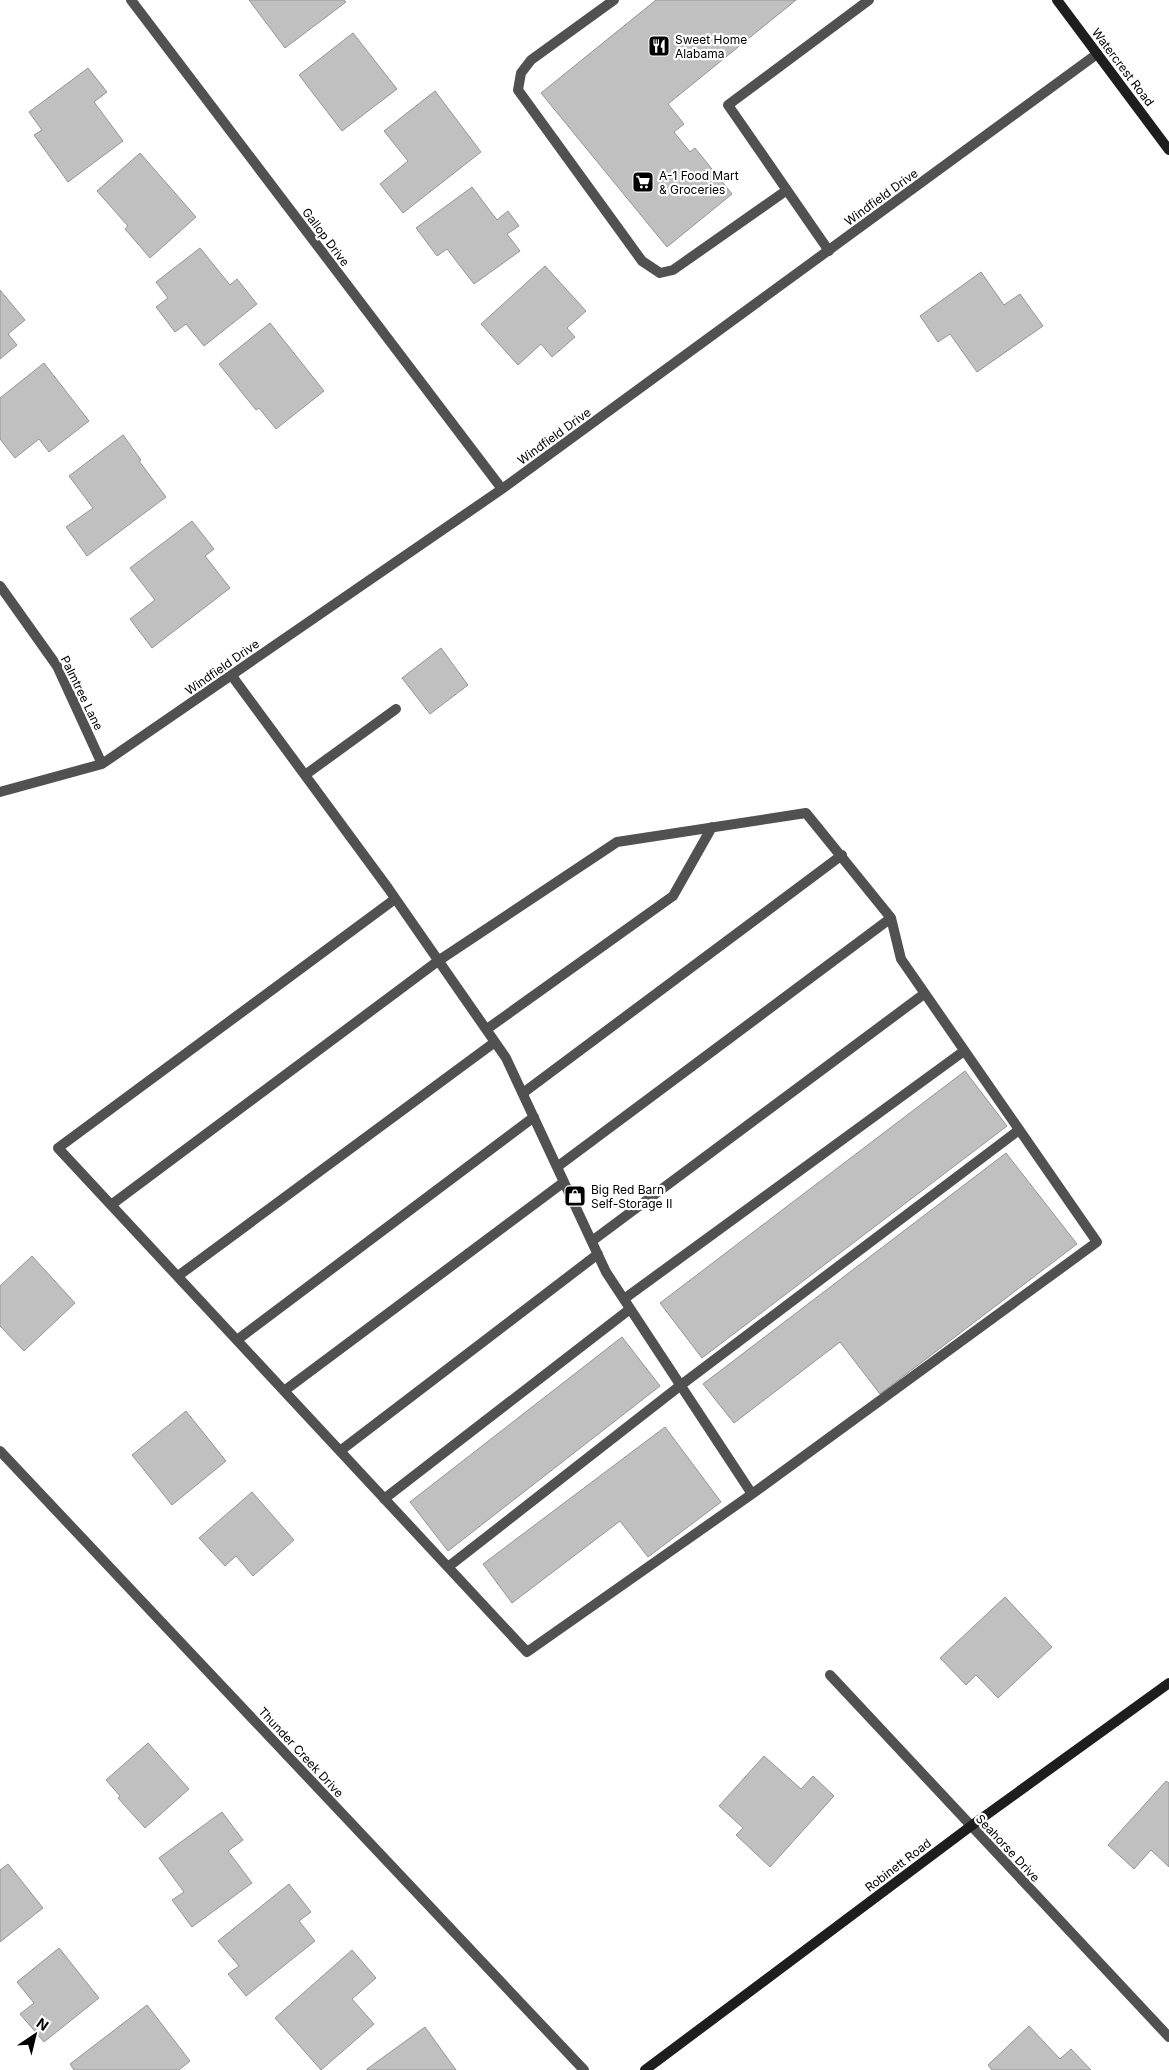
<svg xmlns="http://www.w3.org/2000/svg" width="1169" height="2070" viewBox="0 0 1169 2070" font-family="Inter,sans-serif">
<rect width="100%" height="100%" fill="#fff"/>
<path fill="#c0c0c0" stroke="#959595" d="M249 0H344L346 2 285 48Z
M656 0H796L668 104 684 124 674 132 690 152 695 148 732 194 667 247 541 93Z
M353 33 397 89 342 131 299 75Z
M88 68 107 92 94 102 123 141 68 182 34 135 42 130 29 112Z
M435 91 481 152 403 213 380 184 408 161 384 131Z
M140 153 196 217 150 258 125 229 128 226 97 191Z
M472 187 497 220 508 211 519 226 507 234 520 251 474 284 447 249 437 256 416 228Z
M200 248 230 285 237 279 257 304 204 346 186 324 175 332 156 307 168 298 156 282Z
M545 266 586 311 567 328 575 337 552 357 541 344 518 365 481 324Z
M981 272 1004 305 1020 294 1043 326 977 372 950 334 938 342 920 316Z
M0 290 25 320 8 334 17 345 0 359Z
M270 323 324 391 276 429 259 408 256 410 219 364Z
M44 363 89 421 49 452 39 439 15 458 0 439V398Z
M123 435 141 460 139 461 166 497 87 556 66 527 93 508 69 476Z
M192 521 214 549 205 556 230 588 152 648 130 619 155 600 130 568Z
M441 648 468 685 430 714 402 678Z
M965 1071 1007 1126 702 1358 660 1303Z
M1006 1153 1077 1244 880 1394 840 1342 734 1423 703 1384Z
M32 1256 75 1303 24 1351 0 1326V1286Z
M622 1337 660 1386 448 1551 410 1502Z
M186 1411 226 1461 172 1505 132 1455Z
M665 1427 721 1502 648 1557 620 1521 512 1603 483 1564Z
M252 1492 294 1540 253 1576 236 1556 225 1566 199 1538Z
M1005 1597 1052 1647 998 1698 976 1675 966 1685 940 1658Z
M148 1743 189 1789 145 1828 118 1798 120 1796 106 1780Z
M764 1756 801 1789 813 1776 834 1796 770 1867 736 1835 743 1828 719 1806Z
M1166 1781 1169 1783V1867L1151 1850 1134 1869 1108 1845Z
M222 1812 243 1840 228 1851 252 1883 192 1927 172 1900 184 1892 159 1858Z
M8 1864 43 1908 0 1942V1870Z
M289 1884 311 1912 299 1921 315 1941 246 1996 228 1974 239 1966 218 1941Z
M59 1948 99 1998 44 2042 20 2014 34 2003 17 1982Z
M352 1950 376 1978 352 1999 374 2024 321 2070 275 2018Z
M147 2005 190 2061 179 2070H74L70 2064Z
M1029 2026 1060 2059 1071 2049 1091 2070H992L988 2065Z
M425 2027 456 2070H367V2069Z"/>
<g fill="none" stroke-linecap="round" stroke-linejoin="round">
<path stroke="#515151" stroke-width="10" d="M614 0 531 60 521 73 518 90 642 261 660 273 673 270 787 190
M829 251 728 105 869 0
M232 676 388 888 506 1058 606 1272 752 1494
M305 775 396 709
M487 1029 673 896 712 827
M523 1093 842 855
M557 1167 891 918
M111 1205 438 961 617 842 806 813 891 918 901 959 1097 1242 752 1494 527 1652 58 1148 395 899
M592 1241 924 994
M178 1276 495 1042
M624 1299 964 1051
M237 1340 534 1117
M284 1391 564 1182
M340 1451 598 1254
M384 1499 630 1309
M448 1567 681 1385 1019 1130"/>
<path stroke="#515151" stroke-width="10" d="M131 0 502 489
M0 586 57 666 102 764
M0 792 102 764 502 489 1097 54
M0 1451 584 2070
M830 1675 1169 2037"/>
<path stroke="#1e1e1e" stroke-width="10" d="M1057 0 1169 150
M645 2070 971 1826 1169 1683"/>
</g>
<defs>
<g id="restaurant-square" transform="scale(1.125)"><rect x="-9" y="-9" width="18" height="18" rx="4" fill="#000" stroke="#fff"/><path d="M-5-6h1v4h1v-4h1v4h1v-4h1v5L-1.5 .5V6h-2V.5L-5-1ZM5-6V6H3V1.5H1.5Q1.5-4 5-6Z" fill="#fff"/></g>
<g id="supermarket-square" transform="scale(1.125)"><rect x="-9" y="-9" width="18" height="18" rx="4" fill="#000" stroke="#fff"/><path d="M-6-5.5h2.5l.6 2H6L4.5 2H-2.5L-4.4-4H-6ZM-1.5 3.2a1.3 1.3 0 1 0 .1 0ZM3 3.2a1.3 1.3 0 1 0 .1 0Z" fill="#fff"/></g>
<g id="shop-square" transform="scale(1.125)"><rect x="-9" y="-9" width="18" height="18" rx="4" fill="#000" stroke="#fff"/><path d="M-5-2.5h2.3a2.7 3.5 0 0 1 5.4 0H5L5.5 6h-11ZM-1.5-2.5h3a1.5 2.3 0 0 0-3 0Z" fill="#fff"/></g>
</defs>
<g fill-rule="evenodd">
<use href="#restaurant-square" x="659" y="46"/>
<use href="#supermarket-square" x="643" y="182"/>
<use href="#shop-square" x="575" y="1196"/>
</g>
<g text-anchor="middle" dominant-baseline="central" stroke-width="4.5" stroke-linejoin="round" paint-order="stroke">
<g font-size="12" fill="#000" stroke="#fff" text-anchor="start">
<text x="675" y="39">Sweet Home<tspan x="675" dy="14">Alabama</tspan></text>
<text x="659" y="175">A-1 Food Mart<tspan x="659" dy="14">&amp; Groceries</tspan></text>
<text x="591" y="1189">Big Red Barn<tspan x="591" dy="14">Self-Storage II</tspan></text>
</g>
<g font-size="12" fill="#000" stroke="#fff">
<text transform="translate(1123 67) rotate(53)">Watercrest Road</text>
<text transform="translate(881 197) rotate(-36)">Windfield Drive</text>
<text transform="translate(326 237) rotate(53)">Gallop Drive</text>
<text transform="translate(554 436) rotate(-36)">Windfield Drive</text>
<text transform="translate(222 667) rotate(-35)">Windfield Drive</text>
<text transform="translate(82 693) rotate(64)">Palmtree Lane</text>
<text transform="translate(301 1752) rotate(47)">Thunder Creek Drive</text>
<text transform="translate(1008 1848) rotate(47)">Seahorse Drive</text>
<text transform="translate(898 1865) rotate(-37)">Robinett Road</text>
</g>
</g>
<g transform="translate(35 2035) rotate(35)" stroke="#ffffff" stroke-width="4" paint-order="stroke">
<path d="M0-4L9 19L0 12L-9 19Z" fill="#000000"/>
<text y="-8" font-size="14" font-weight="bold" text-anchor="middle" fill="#000000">N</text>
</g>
</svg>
